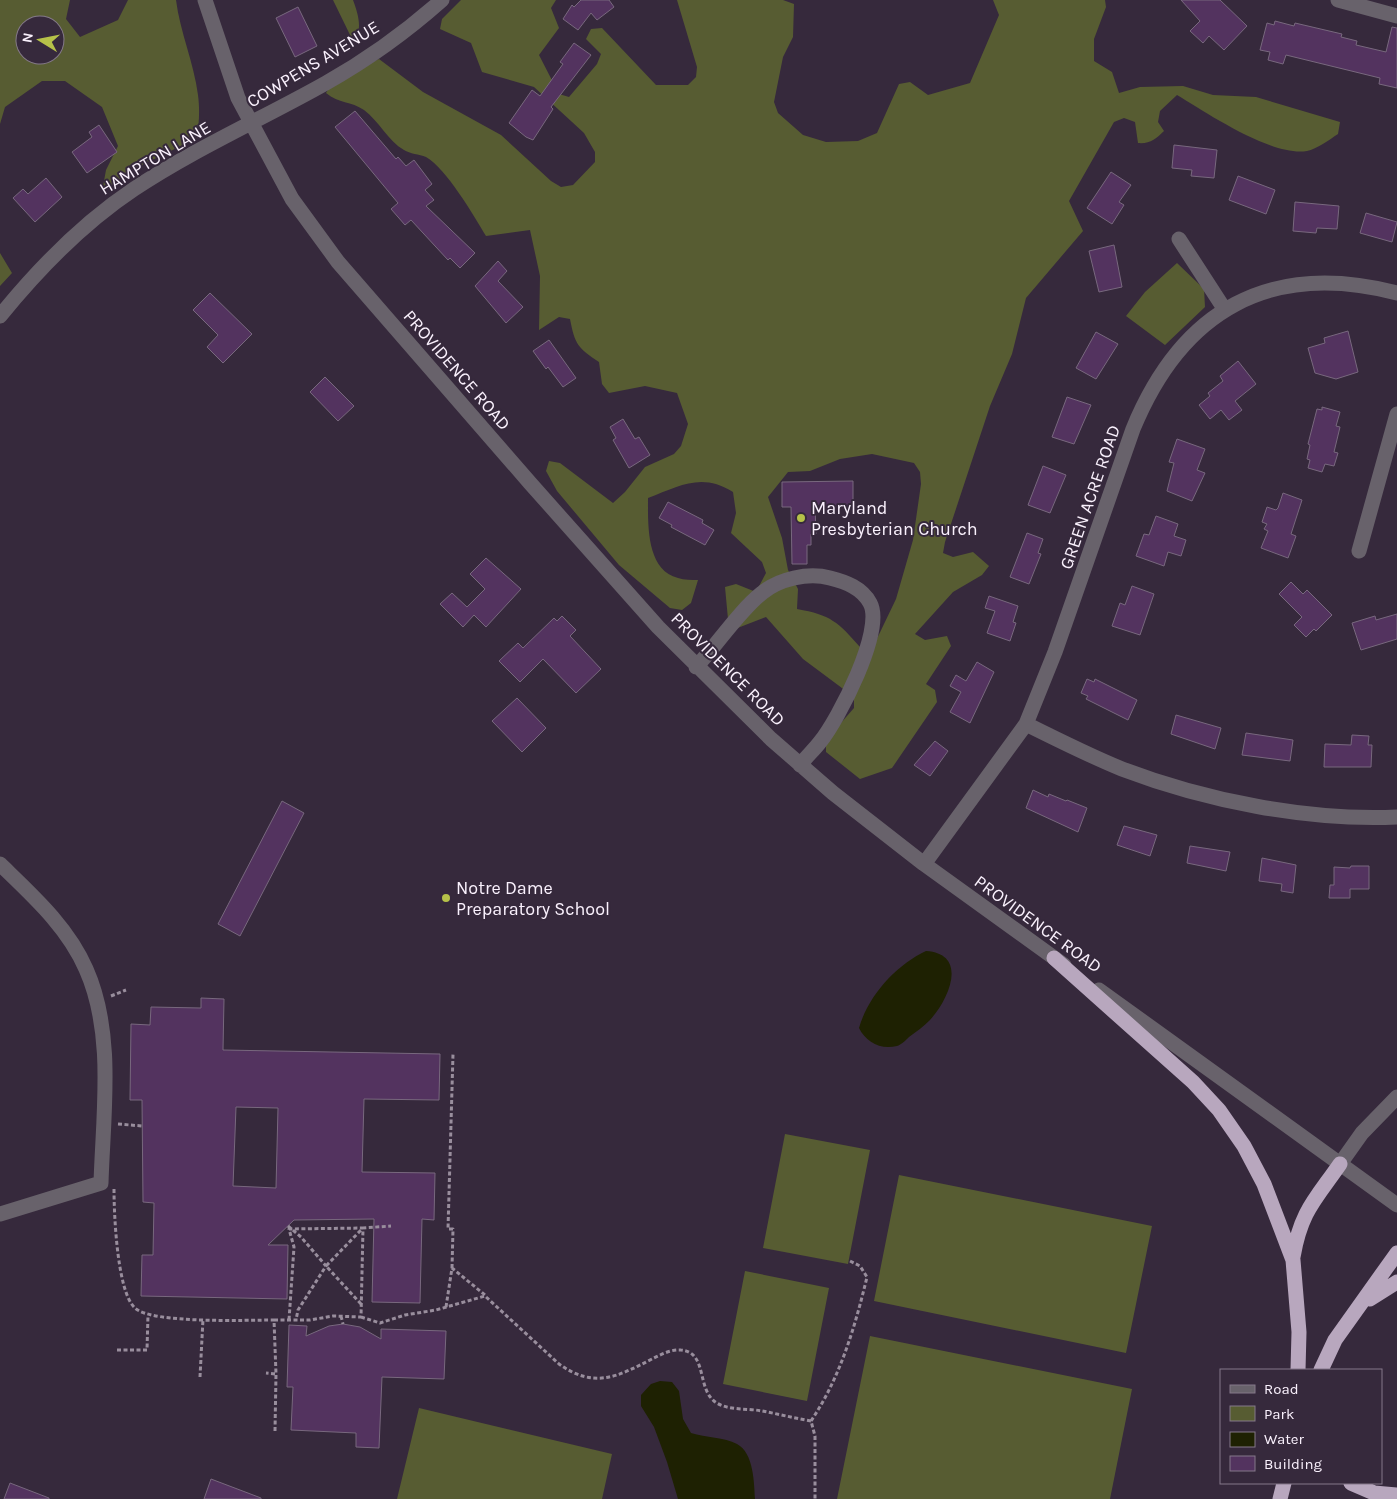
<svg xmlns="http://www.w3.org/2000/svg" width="1397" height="1499" viewBox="0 0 1397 1499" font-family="Karla,sans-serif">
<rect width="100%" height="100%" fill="#36293c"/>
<path fill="#575c32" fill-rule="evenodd" d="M0 0H70L66 19 80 37 118 20 128 0H176C180 32 194 63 198 95 200 110 199 123 197 138L140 166 102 192 106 170 118 146 102 107 65 81H42L5 107 0 124ZM25 25H55V55H25Z
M333 0H353C358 14 362 26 356 39H352Z
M461 0H556L551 8 559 28 539 55 559 94 569 97 597 64 601 54 586 39 591 29 602 28 656 85H688L696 77 697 67 677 0H783L794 4 793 37 783 57 774 102 778 113 803 135 826 142 858 141 877 133 899 84 910 82 928 95 970 83 999 15 993 0H1105L1106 7 1094 39V61L1112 72 1119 93 1140 87 1183 86 1213 95 1256 97 1340 122 1338 134C1329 140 1317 149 1307 151 1272 157 1207 113 1177 95L1160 111 1158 122 1164 131C1156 139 1150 144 1138 143L1135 122 1124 118 1114 122 1069 201 1083 231 1026 298 1012 354 990 406 945 542 943 553 953 557 973 552 989 566 982 575 953 592 915 634 925 640 947 636 951 646 926 684 935 690 937 702 892 768 860 779 826 752V740L854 708V697L803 659 766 617 735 629 728 619 725 587 736 584 756 592 766 573 762 562 731 533 736 513 733 492C702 472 679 486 648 498 648 524 646 570 678 578 684 580 692 580 698 580L691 603 682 610 670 608 619 565 557 491 546 471 549 461 560 463 613 503 625 492 645 467 674 454 681 446 688 424 677 393 645 386 609 393 602 384 599 362C578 348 575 345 570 319L559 317 539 330 540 276 530 230 486 236C474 216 446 168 426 157 419 154 410 154 404 150 388 141 379 121 364 110 351 101 339 104 326 93 337 74 360 68 379 59L423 92 501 135 551 181 561 187 573 185 595 162V152L584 133 534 87 482 72 471 43 440 29 442 19ZM872 454 914 463 920 472 921 484 913 540 896 599 872 649 860 647C838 622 831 615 797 609L798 589 788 570 782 538 768 497 788 472 810 471 840 459Z
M0 253 12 273 0 286Z
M1177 263 1204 289 1205 307 1165 345 1126 316 1145 292Z
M785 1134 870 1150 848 1264 763 1248Z
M899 1175 1152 1226 1126 1353 874 1301Z
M745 1271 829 1288 807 1401 723 1384Z
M870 1336 1132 1389 1110 1499H837Z
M419 1408 612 1454 602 1499H397Z"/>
<path fill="#1e2102" d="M926 951C969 954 949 999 930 1020 924 1026 916 1032 909 1037 906 1040 901 1045 897 1046 880 1050 866 1042 859 1028 868 996 896 965 926 951Z
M660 1381 672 1382 679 1391 683 1419 691 1433C706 1438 724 1437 737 1444 754 1453 754 1483 755 1499H678L667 1462 654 1427 641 1406V1395L651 1384Z"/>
<path fill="#53335f" stroke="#78687e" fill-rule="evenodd" d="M581 0H609L614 7 597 20 591 13 578 30 563 19 572 5 574 7Z
M1181 0H1220L1247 26 1224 50 1209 36 1203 43 1190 31 1200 21Z
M298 7 317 46 295 57 276 18Z
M1275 21 1294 26 1295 23 1342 34 1341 37 1357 41 1356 45 1386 52 1392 27 1397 28V88L1379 84 1380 78 1286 55 1283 64 1268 60 1270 52 1260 50 1267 23 1274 25Z
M574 43 591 55 551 107 553 109 533 140 526 137 509 123 532 90 540 96 563 64 560 62Z
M355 111 396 159 398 157 406 166 414 160 432 184 425 190 434 200 426 206 475 253 460 268 450 258 448 260 411 220 405 225 391 209 398 203 335 127Z
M99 125 117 152 87 173 72 152 92 137 89 132Z
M1174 145 1217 150 1214 178 1191 176 1192 170 1172 168Z
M1111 172 1131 185 1119 202 1124 205 1112 224 1087 208Z
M1238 176 1275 190 1266 214 1229 200Z
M46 178 62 197 35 222 13 198 23 189 28 194Z
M1295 202 1339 206 1337 229 1317 228 1316 233 1293 231Z
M1366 213 1397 222 1392 242 1360 233Z
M1114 245 1122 287 1099 292 1089 251Z
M498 261 507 271 498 281 523 307 506 323 475 286Z
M210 293 252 334 223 363 207 347 218 335 193 310Z
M1348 331 1358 372 1336 379 1315 373 1308 348 1325 343 1324 338Z
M1096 332 1118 344 1096 379 1076 368Z
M549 340 576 378 563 387 548 367 546 369 533 351Z
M1238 361 1256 384 1235 401 1242 410 1229 420 1221 410 1210 419 1199 405 1210 396 1208 393 1223 381 1220 376Z
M325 377 354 406 338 421 310 392Z
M1067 397 1091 405 1074 444 1052 437Z
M1322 407 1340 412 1336 426 1340 427 1334 452 1338 453 1334 466 1325 464 1322 472 1308 468 1310 460 1307 459 1310 445 1308 444 1317 409 1322 410Z
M623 419 635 439 639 437 650 455 629 468 613 440 616 438 610 427Z
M1177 439 1205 449 1197 470 1205 473 1192 501 1167 491 1174 463 1169 462Z
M1043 466 1066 475 1050 513 1028 505Z
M853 481V508L815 506 816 534H811V545H807V564H792L791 507H782V482Z
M1283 493 1302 500 1291 534 1296 536 1288 558 1261 548 1268 531 1264 529 1267 524 1262 522 1267 507 1276 510 1278 508Z
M668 502 703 520 702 523 714 530 705 545 671 527 672 525 659 518Z
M1156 516 1178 524 1174 536 1186 540 1181 556 1168 552 1164 566 1136 556 1144 534 1149 535Z
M1027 533 1043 539 1038 553 1041 554 1029 584 1010 577Z
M486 558 521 589 486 627 474 615 463 627 440 604 452 593 467 607 485 589 470 574Z
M1291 582 1303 594 1307 590 1332 615 1316 631 1314 629 1306 637 1294 625 1302 617 1279 594Z
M1132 586 1154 594 1140 635 1112 626 1120 603 1125 605Z
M989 596 1018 606 1013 622 1016 623 1010 641 987 633 995 611 985 608Z
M1397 614V639L1361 650 1352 623 1375 616 1376 620Z
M562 616 576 630 570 636 601 669 576 693 543 659 520 682 499 661 518 643 523 648 554 618 557 621Z
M977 662 994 672 970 723 950 712 961 692 950 686 956 675 966 681Z
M1087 679 1094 682 1095 679 1137 700 1128 720 1086 699 1088 696 1081 693Z
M517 698 546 728 522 752 492 721Z
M1176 715 1221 728 1215 749 1171 734Z
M1246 733 1293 740 1290 761 1242 755Z
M1352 735 1369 736 1368 745H1372L1371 767H1324L1325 744 1351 745Z
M935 741 948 751 930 776 914 765Z
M1033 790 1048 797 1049 794 1066 801 1067 800 1087 808 1078 832 1026 808Z
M282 801 304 813 240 936 218 924Z
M1124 826 1157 835 1150 856 1117 845Z
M1190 846 1230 852 1226 871 1187 863Z
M1262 858 1296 865 1293 893 1281 891 1282 884 1259 881Z
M1351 866H1369V889H1350V898H1329L1330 885H1334V867L1350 868Z
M201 998 224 999 223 1050 440 1054 439 1100 364 1099 362 1172 435 1173 434 1220 422 1219 420 1303 372 1302 374 1219 294 1220 268 1245H288L287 1299 141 1296 142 1255H153L154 1203 143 1202 142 1100H130L131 1024 150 1025 151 1007 201 1008ZM236 1107 278 1108 276 1188 233 1186Z
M343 1324 360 1327 381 1339V1329L446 1331 444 1379 382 1377 379 1448 356 1447V1433L291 1430 293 1387H287L289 1325 307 1326 306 1336 329 1326Z
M211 1479 261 1498V1499H204Z
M10 1483 49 1498V1499H4Z"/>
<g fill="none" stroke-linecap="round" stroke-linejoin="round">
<path stroke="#998e9d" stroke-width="3" stroke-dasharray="4 2.5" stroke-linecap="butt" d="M111 996 126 990
M118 1124 142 1126
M114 1189C114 1214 117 1292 135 1308 152 1324 248 1320 274 1320L276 1374 266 1373
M288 1226 301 1237 326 1266 298 1310 296 1320
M452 1268 453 1229H448L453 1054
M361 1304 326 1266 363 1228 391 1226
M446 1307 452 1268 485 1295
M341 1316 343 1324
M361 1317 380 1323 405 1315 436 1310 485 1296 559 1364C594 1389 617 1377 652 1359 660 1355 671 1349 681 1350 707 1352 697 1387 714 1401 726 1411 747 1408 762 1411 778 1414 794 1418 811 1421L815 1436V1499
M274 1320H310L333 1316 361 1317 363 1228 289 1229 294 1247 289 1320
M117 1350H147L148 1315
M200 1377 203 1319
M811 1421C840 1378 855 1327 867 1277L860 1266 848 1260
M275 1431 276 1374"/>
<path stroke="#68626b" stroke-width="15" d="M205 0 238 98 292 199 338 262 530 483 658 627 771 739 833 793 924 864 1064 965
M1338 0 1397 16
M1179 239 1225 310
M0 316C39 268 83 223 134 189 194 149 262 119 326 83 367 60 406 32 442 0
M1359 551 1397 414
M696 667C717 645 739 611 762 593 779 579 808 572 830 578 846 582 862 588 870 603 885 630 838 720 820 742 814 750 806 757 800 765
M1026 724C1058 740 1090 756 1122 769 1206 801 1308 821 1397 817
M0 864C32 895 68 927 86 969 115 1034 103 1114 101 1183L0 1214
M924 864 1026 724 1055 652 1133 429C1182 310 1270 260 1397 293
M1099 990 1397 1205
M1340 1164 1362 1133 1397 1097"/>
<path stroke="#b8a7be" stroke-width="15" d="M1054 958 1193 1082 1219 1110 1244 1146 1264 1184 1293 1260 1299 1332 1298 1370
M1293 1257C1301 1211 1315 1200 1340 1164
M1370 1299 1397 1282
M1321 1370 1335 1340 1397 1253
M1351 1483 1374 1493 1397 1495
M1280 1499 1284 1483"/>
</g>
<g fill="#b6c149" stroke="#36293c" stroke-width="2">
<circle cx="801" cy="518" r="5"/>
<circle cx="446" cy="898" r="5"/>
</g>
<g text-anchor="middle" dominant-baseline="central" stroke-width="4" stroke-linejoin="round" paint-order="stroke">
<g font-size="18" fill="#faf1fd" stroke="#36293c">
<text transform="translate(313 64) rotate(-31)">COWPENS AVENUE</text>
<text transform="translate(155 158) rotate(-31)">HAMPTON LANE</text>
<text transform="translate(457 370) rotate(49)">PROVIDENCE ROAD</text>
<text transform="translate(1090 497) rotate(-71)">GREEN ACRE ROAD</text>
<text transform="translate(728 669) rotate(45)">PROVIDENCE ROAD</text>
<text transform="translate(1038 924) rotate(36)">PROVIDENCE ROAD</text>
</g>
<g font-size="18" fill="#faf1fd" stroke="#36293c" text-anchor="start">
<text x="811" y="508">Maryland<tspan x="811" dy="21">Presbyterian Church</tspan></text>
<text x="456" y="888">Notre Dame<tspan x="456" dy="21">Preparatory School</tspan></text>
</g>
</g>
<rect x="1220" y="1369" width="162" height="115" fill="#36293c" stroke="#847989"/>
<rect x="1230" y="1385" width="25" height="8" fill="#68626b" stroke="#847989"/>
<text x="1264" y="1394" font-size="15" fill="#faf1fd">Road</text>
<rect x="1230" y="1406" width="25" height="15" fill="#575c32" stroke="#847989"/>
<text x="1264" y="1419" font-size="15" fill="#faf1fd">Park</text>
<rect x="1230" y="1432" width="25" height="15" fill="#1e2102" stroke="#847989"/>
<text x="1264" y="1444" font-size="15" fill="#faf1fd">Water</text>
<rect x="1230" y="1456" width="25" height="15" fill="#53335f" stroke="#847989"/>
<text x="1264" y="1469" font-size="15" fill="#faf1fd">Building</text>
<g transform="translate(40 40) rotate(280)"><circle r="24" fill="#36293c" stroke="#847989"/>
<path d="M0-4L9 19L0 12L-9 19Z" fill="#b6c149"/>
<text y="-8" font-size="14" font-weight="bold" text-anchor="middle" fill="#faf1fd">N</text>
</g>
</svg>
